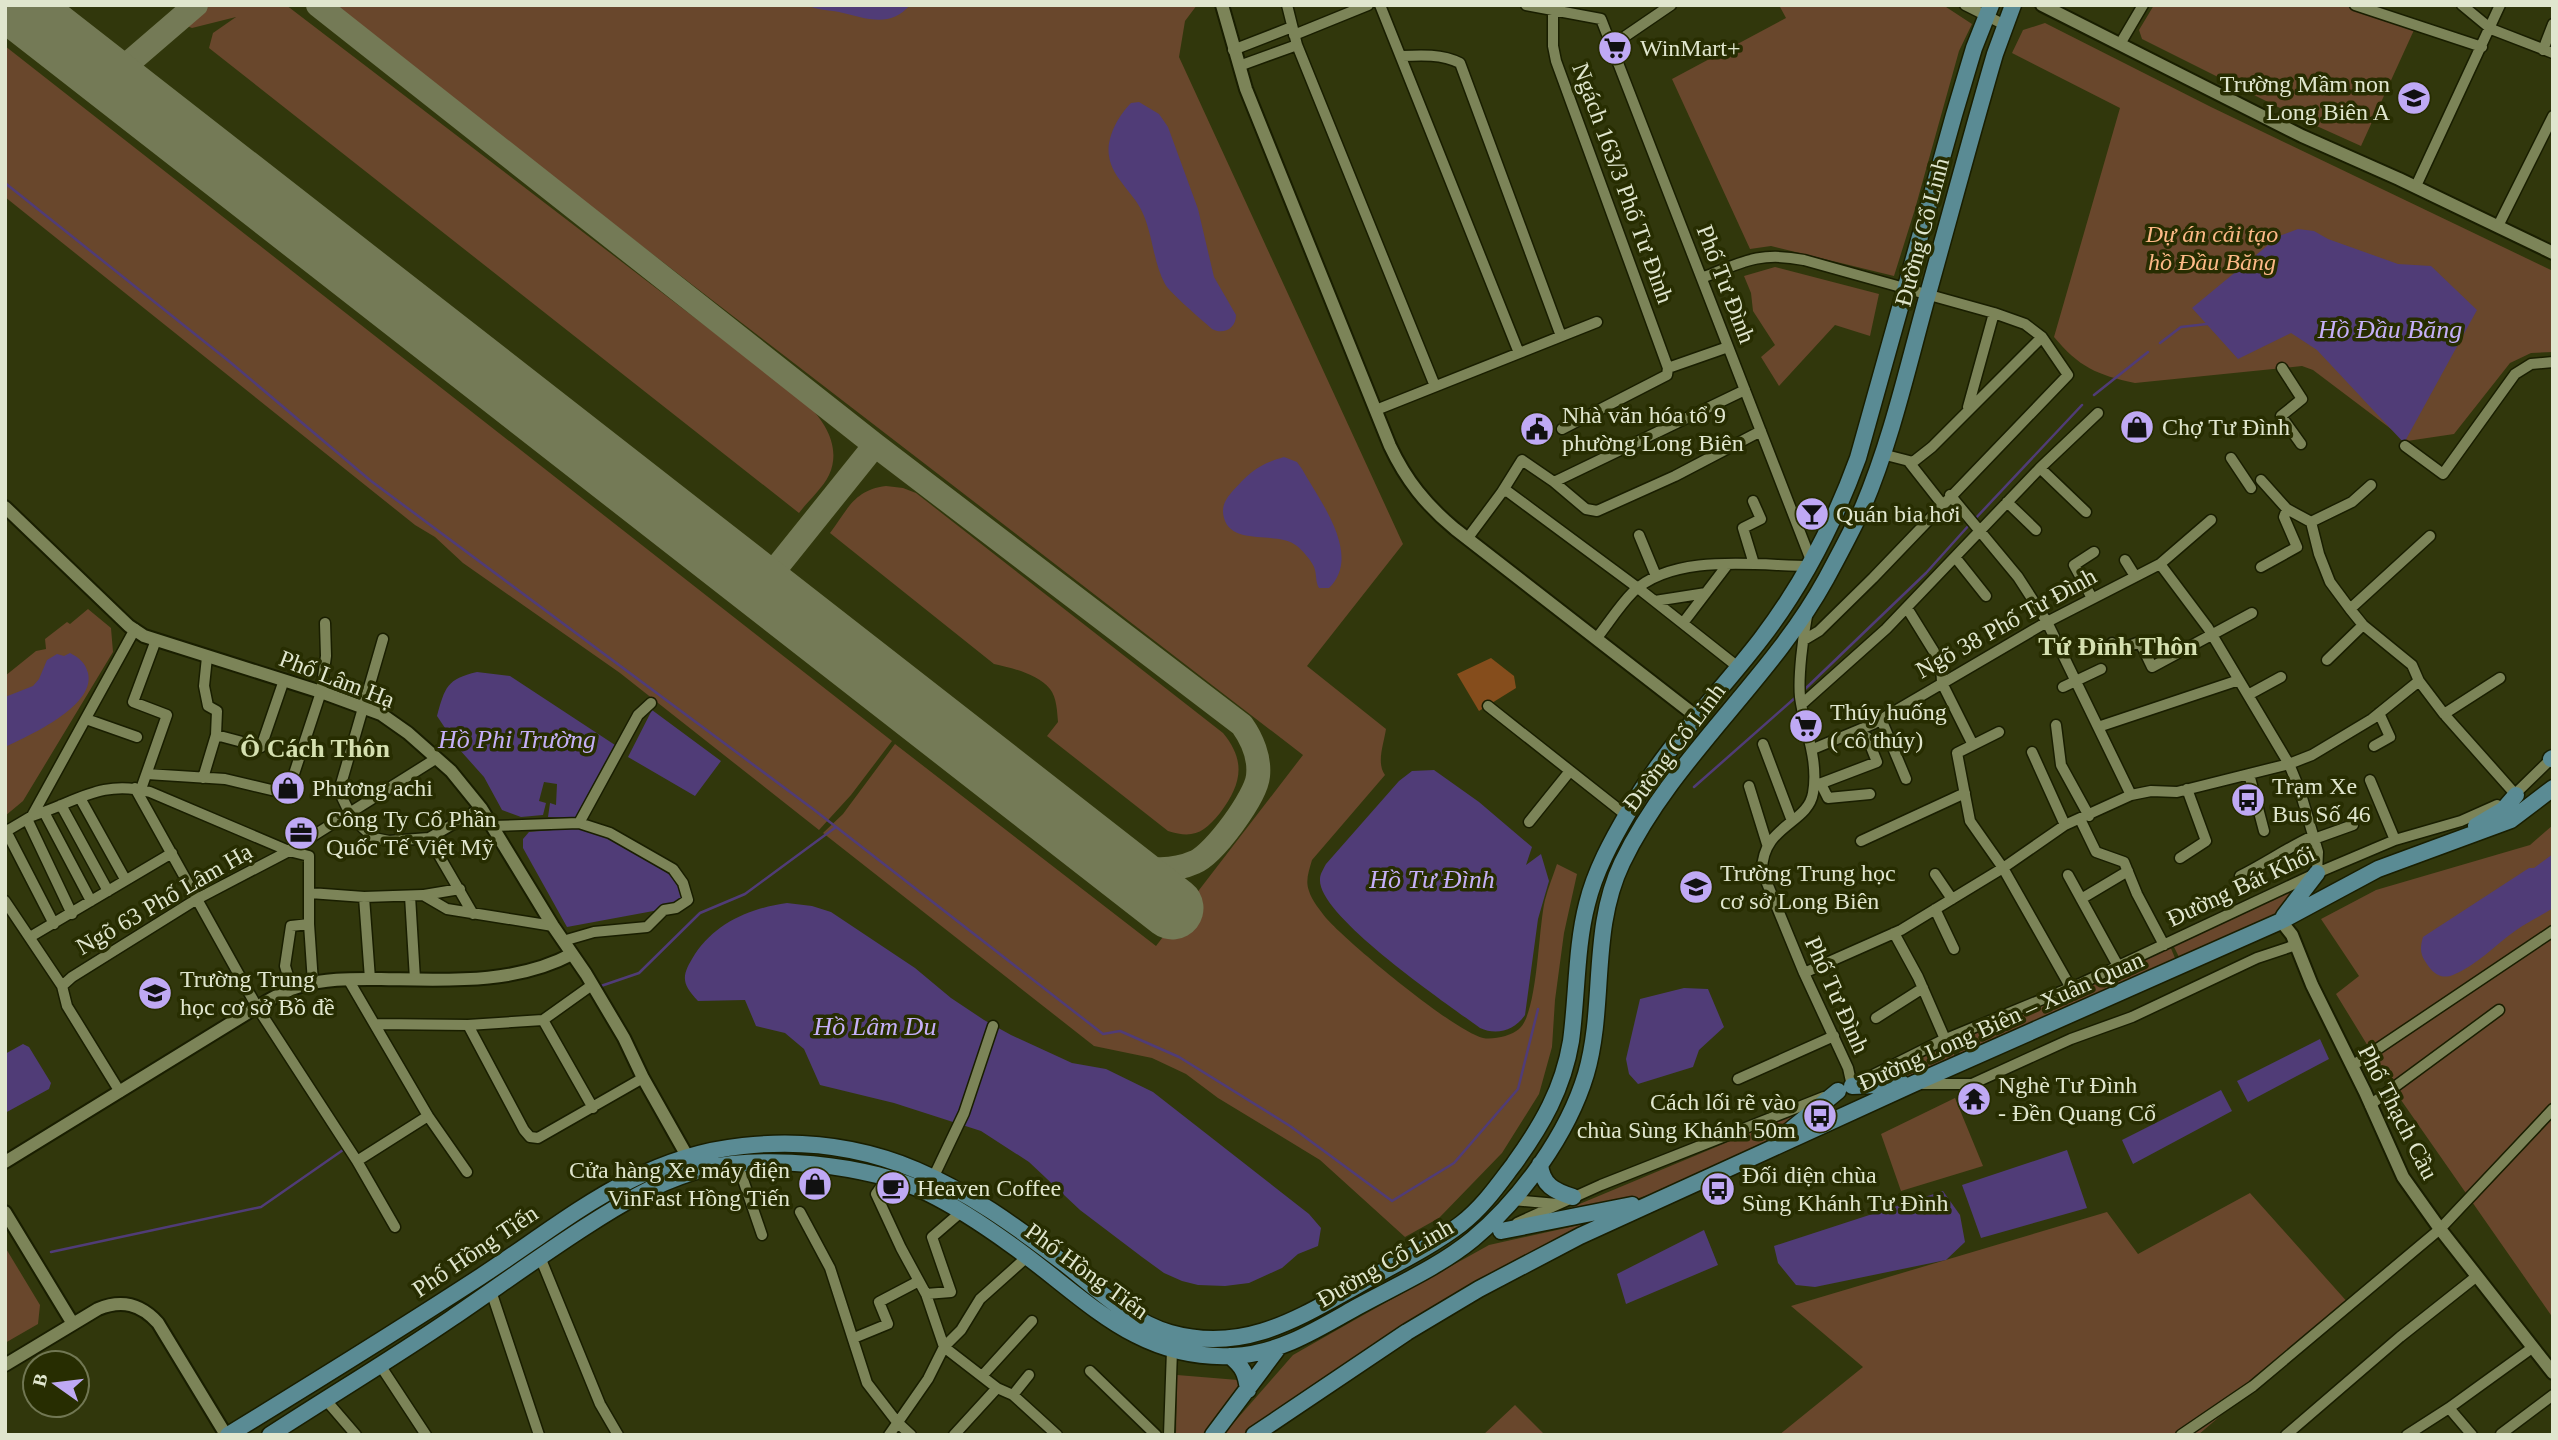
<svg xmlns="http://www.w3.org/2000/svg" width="2558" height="1440" viewBox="0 0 2558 1440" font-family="'Times New Roman',serif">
<rect width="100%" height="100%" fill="#31370c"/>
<path fill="#69472c" d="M210 5H286L805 402C824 420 842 447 829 475 823 488 808 501 799 513L209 48 213 33 236 17 192 28 187 26Z
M329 5H1197L1185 21 1179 57 1403 544 1307 666 1386 729C1384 743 1376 763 1385 775L1312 860C1309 871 1305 880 1309 891 1312 901 1320 910 1326 918 1348 943 1454 1031 1483 1038 1493 1040 1511 1036 1519 1029 1538 1013 1538 929 1545 900 1548 888 1553 876 1557 864L1577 874 1564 933 1555 1000 1552 1047 1539 1094 1502 1153 1439 1218 1405 1237 1320 1160 1218 1098 1186 1074 1152 1058 1094 1046 823 833 843 814 895 744 1156 946 1303 755Z
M1779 5H1943L1972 24 1959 51 1915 209 1894 276 1771 246 1750 249 1672 79 1786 18Z
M2154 5H2350L2414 30 2361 146 2310 123 2142 39 2139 30Z
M2045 23 2211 107 2553 271V352L2531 353 2510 363 2454 434 2407 441 2313 370 2302 366 2135 383C2097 375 2079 367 2054 337L2120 108 2012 53 2023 30Z
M5 46 892 741 851 795 819 830 620 673 463 563 435 537 415 525 5 197Z
M1775 267 1879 294 1870 336 1835 325 1779 386 1761 357 1775 345 1753 311 1751 293 1744 276Z
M886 486 903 488 916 493 1223 733C1247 762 1241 785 1220 813 1204 833 1193 839 1168 831L1047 736 1058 722C1057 712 1057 698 1050 689 1038 674 1012 668 994 664L830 533C848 509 854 490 886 486Z
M88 609 111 628 113 652 23 801 5 816V676L36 651 46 649 45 639 67 622 70 624Z
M2553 825V1318L2401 1100 2336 994 2359 976 2321 919 2376 890 2530 845Z
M2306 880 2273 916 2181 961 2173 945Z
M2170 946 2177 963 1961 1056 1955 1042Z
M1952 1044 1955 1059 1915 1076 1877 1079Z
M1955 1098 1983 1166 1901 1191 1881 1134Z
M1807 1109 1802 1116 1747 1154 1680 1185 1623 1203 1546 1218Z
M2250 1193 2350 1305 2198 1435H1779L1863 1367 1791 1306 2107 1212 2138 1254Z
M1607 1219 1398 1329 1321 1379 1244 1435H1223L1293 1355 1358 1318 1489 1245Z
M5 1247 40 1305 38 1324 5 1343Z
M1177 1375 1238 1380 1240 1385 1203 1435H1176Z
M1515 1405 1545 1435H1483Z"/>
<path fill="#854d1c" d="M1491 658 1514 676 1516 688 1479 711 1457 674Z"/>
<path fill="#503c77" d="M807 5H910C890 29 865 18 839 12 828 10 817 10 807 5Z
M1139 102 1159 114 1168 127 1198 209 1214 277 1236 315C1236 329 1223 335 1212 329 1202 320 1170 293 1165 284 1154 264 1153 238 1144 216 1136 194 1112 179 1109 156 1106 138 1118 116 1131 103Z
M2298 229 2314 231 2328 239 2398 264 2431 266 2477 310 2404 443 2317 350 2291 333 2238 359 2192 308 2279 236Z
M1284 457 1297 462 1302 469C1319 500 1363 555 1329 588H1319C1315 581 1317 574 1314 567 1311 560 1302 550 1297 546 1278 530 1232 547 1224 518 1221 508 1225 500 1231 493 1250 472 1257 465 1284 457Z
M70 653C80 658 85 663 88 673 96 706 28 736 5 747V697L33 686 39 679 47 660 57 654 64 656Z
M477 672 510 676 615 745 575 818 548 817 550 803 556 805 557 784 544 782 539 801 546 803 543 815 521 817 502 810 484 777 459 749 437 716C445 687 447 679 477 672Z
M652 710 721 761 695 796 628 757Z
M1434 770 1479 802 1532 847 1526 865 1541 854 1549 881 1538 919 1525 1015C1515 1030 1497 1036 1480 1028 1449 1005 1317 916 1320 879 1320 874 1324 868 1326 864L1399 781 1412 771Z
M589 827C622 845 670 861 685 898L675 907 567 927 523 848V839L529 832Z
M2553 854V908C2541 916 2527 922 2515 931 2495 945 2476 966 2453 975 2443 979 2435 975 2429 967 2421 956 2419 951 2423 937L2529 868H2534Z
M787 903 812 906 831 912 915 968 951 998 984 1020 1011 1035 1072 1063 1106 1069 1153 1092 1309 1214 1321 1228 1318 1246 1298 1254 1282 1268 1249 1283 1225 1286 1198 1285 1182 1281 1164 1273 1142 1257 1080 1210 1029 1162 981 1131 894 1103 820 1085 804 1049 785 1033 756 1026 745 1000 698 1001C680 982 682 975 695 954 716 923 750 908 787 903Z
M1684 988 1708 989 1724 1027 1699 1050 1693 1067 1638 1084 1629 1074 1626 1059 1640 999Z
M2320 1039 2329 1059 2248 1102 2237 1081Z
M23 1044 29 1047 51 1083 49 1089 5 1113V1054Z
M2221 1090 2232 1111 2133 1164 2122 1140Z
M2067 1150 2087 1208 1981 1238 1962 1185Z
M1943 1191 1960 1215 1965 1242 1946 1260 1815 1287 1796 1285 1778 1263 1774 1246Z
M1704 1230 1718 1265 1626 1304 1617 1274Z"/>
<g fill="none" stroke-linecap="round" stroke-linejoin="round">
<path stroke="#503c77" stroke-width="2.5" d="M5 183 230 362 371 481 813 809 1103 1034 1120 1031 1179 1057 1290 1126 1392 1201 1454 1163 1518 1089 1538 1009
M2160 343 2181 327 2207 324
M2094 395 2148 352
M1974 520 2082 405
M1804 690 1926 573 1970 524
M1694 787 1796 697
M598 987 639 973 700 913 745 894 836 827
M51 1252 261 1207 343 1150"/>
<path stroke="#747a56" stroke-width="24" d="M318 5 875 445 1242 725C1252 739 1260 758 1258 776 1256 797 1214 854 1195 862 1166 875 1139 868 1110 860
M110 79 196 5
M761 587 875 445"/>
<path stroke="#747a56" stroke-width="63" d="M15 5 1172 908"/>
<g stroke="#191e00" stroke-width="13">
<path id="minor" d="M1287 5 1297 45 1435 386
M1380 5 1519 353
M1526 5 1601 19 1812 563
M1965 5 2005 25
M2355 5 2482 47
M2462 5 2491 29 2553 53
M1553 10V46L1556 61 1668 368
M1294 35 1368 5
M2120 44 2143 5
M1611 46 1671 5
M1233 50 1292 27
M2543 50 2553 24
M1402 56C1421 55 1442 54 1460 63L1561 336
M1239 66 1297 45
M2416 186 2500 5
M2498 226 2553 116
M1702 278C1742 262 1760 251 1804 260L1994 313 2025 324 2042 337 2068 375 1873 578 1819 631 1804 640
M1668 368 1728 347
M2282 368 2302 399 2281 416 2301 444
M1968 407 1994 313
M1376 410 1597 322
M1562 429 1667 375 1668 368
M2405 446 2443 474 2515 374 2531 364 2553 362
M1882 454 1913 462 1932 447 2042 337
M2231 458 2251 488
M1909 462 1942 504
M2040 468 2086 512
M2261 480 2287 509 2311 522 2319 554 2330 582 2350 609 2363 625 2412 665 2419 681 2444 714 2516 795
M1554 482 1745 390
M1502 492 1522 460 1554 482 1586 509 1597 511 1675 476 1761 431
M1950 495 2018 577 2047 622 2131 795
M1753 501 1761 519 1743 528 1754 564
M2007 502 2036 530
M2311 522 2352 502 2371 485
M1639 535 1656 576
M1467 539 1502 492 1507 491 1638 588 1738 667
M1955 557 1986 596
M2125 560 2135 576
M2160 564 2208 628 2289 764 2300 791 2318 852 2317 873
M2261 567 2297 547 2284 517 2287 509
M2092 598 2074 565 2094 552
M1655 601 1706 593
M1907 608 1941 663 1942 683 1973 745
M2350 609 2430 536
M1807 616C1803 637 1798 676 1800 697 1804 729 1819 759 1813 793 1808 824 1762 825 1762 871L1804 973 1848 1068 1852 1086
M1683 623 1728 564
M383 639 339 791 349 812 362 827 374 838 389 841 429 838 481 808
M1596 639C1608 624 1619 606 1633 592 1675 552 1758 566 1811 566
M2112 643 2117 650 2140 642 2152 667 2252 613
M2327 660 2363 625
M2063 687 2101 669
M2248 695 2281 677
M1802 704 1886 629 2040 468 2098 413
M1488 706 1626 815
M2444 714 2500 678
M86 719 137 737
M1881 719 1906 779
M2056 725 2061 765 2089 816
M2098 727 2239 680
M1999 732 1957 753 1970 821 2003 868 2071 988
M216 735 261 747 284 680
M1763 744 1792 821
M2374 746 2390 737 2379 713
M1813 749 1873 724 2047 622 2160 564 2211 520
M2032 752 2065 825
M147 774 225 779 284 793 291 783 321 692 326 656 325 623
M2249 774 2264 831
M203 778 216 735 217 711 208 706 204 686 207 657
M2370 780 2395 840
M1821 784 1828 798 1870 794
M1749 786 1767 844
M1814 786 1877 762 1867 737
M135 788 257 1007 357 1161 395 1227
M141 789 167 715 133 702 156 640
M2513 796 2553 757
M80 798 125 879
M61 805 108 891
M44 812 91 901
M32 816C77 802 101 779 150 792L289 851 309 856V924L313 983
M27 819 72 914
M2080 819 2096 852 2124 862 2137 894 2164 945
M1529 822 1570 771
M579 823 638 715 651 703
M492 826 579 823 610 833 673 869 683 883 688 900 676 908 664 910 647 927 594 932 563 941
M5 829 54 924
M5 832 32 816 135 629
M429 838 473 914
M2314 839 2353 825
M1861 841 1965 793
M2180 858 2206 841 2187 789
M1935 874 1952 899
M2068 875 2118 966
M2240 876C2266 863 2287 848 2313 836
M310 893 364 897 423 895 447 909 553 926
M424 895 460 889
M410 896 415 979
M364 897 370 979
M2081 899 2128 871
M5 901 62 986 67 1006 120 1092
M1935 909 1954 949
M1894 933 1918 977 1945 1039
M30 937 172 853
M1804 973 1901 930 2003 868 2065 825 2131 795 2151 791 2177 792 2289 764 2312 755 2372 719 2419 681
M348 979 428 1116 467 1172
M62 986 72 977 197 899 289 851 437 758
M292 989 285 966 291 926 309 924
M1876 1018 1923 988
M543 1020 593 1108
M376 1024 468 1025 543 1020 592 985
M468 1025 524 1130 530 1137 538 1138 643 1078
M2352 1066 2553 931
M1738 1079 1834 1036
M1857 1083 1941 1041 2082 983 2317 873 2395 840 2461 821 2497 805
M1923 1084H1972L2071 1039 2132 1017 2257 958 2296 945
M2370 1105 2499 1010
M357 1161 428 1116
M738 1165 762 1235
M934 1176 964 1113 993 1026
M888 1177 876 1194 901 1248 926 1294 944 1347 997 1388 1013 1395 1057 1435
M1512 1200 1557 1204
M800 1212 830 1268 867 1383 897 1422 911 1435
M1517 1223 1601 1185 1824 1097
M540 1257 600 1404 618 1435
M491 1291 539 1435
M926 1294 951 1292 932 1237 961 1212
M854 1338 888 1324 879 1302 919 1281
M380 1365 426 1435
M1090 1371 1156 1435
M982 1376 1032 1321
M1013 1395 1029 1375
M325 1399 356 1435
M2449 1408 2472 1435
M2501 1434 2553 1395
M889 1435 928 1379 944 1347 961 1330 980 1299 1027 1257
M954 1435 997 1388
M1169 1435 1172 1350
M2181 1435 2253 1386 2440 1229 2553 1109
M2286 1435 2400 1337 2477 1276
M2407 1435 2449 1408 2532 1348"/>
</g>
<g stroke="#191e00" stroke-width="16">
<path id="tertiary" d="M1222 5 1246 89 1390 446C1406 480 1426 505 1455 529L1697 717
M2042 5 2302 136 2399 179 2553 253
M5 507 129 626 144 636 321 692 381 714 408 733 451 771 481 808 553 926 586 974 624 1038 643 1078 691 1163
M2281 921 2292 935 2312 985 2365 1092 2403 1177 2440 1229 2553 1373
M5 1162 257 1007C271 999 285 990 301 986 327 978 354 979 381 979 445 980 514 985 572 954
M5 1212 73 1324
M5 1365 98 1309C122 1299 141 1304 158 1323L226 1435"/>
</g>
<g stroke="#191e00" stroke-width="19">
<path id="primary" d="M2551 759 2553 758
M2476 826 2503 810 2516 795
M2284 916 2317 873
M1852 1086 1903 1084
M1777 1141 1838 1091
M1540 1164C1542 1185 1554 1191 1573 1197
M1501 1231 1632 1205
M1230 1356C1243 1367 1246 1373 1248 1390
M228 1435C313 1383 397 1331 480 1277 566 1221 636 1157 743 1146 877 1131 964 1186 1065 1264 1097 1289 1131 1322 1170 1333 1241 1353 1294 1321 1353 1288 1389 1267 1428 1249 1461 1224 1483 1207 1498 1185 1514 1164 1542 1125 1563 1089 1571 1041 1577 997 1576 946 1587 904 1595 871 1612 840 1629 811 1664 748 1718 695 1761 639 1804 583 1834 524 1858 458L1954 115 1974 48 1991 5
M270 1435C330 1396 392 1359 452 1318 496 1288 540 1256 585 1227 619 1205 654 1184 693 1172 755 1152 872 1164 930 1194 958 1208 985 1226 1010 1244 1083 1295 1135 1361 1233 1356 1279 1354 1318 1329 1357 1307 1395 1286 1439 1267 1473 1239 1521 1199 1568 1134 1586 1074 1606 1005 1590 930 1622 863 1673 757 1770 681 1826 579 1839 555 1852 531 1863 507 1891 441 1907 370 1926 301 1949 219 1971 136 1995 54L2013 5
M1213 1435 1278 1348
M1254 1435 1407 1332 1479 1289 1580 1236 1913 1084 2281 921 2378 869 2511 820 2553 788"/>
</g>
<use href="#minor" stroke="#7c8458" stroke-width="10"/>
<use href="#tertiary" stroke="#7c8458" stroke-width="12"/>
<use href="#primary" stroke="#5a8b94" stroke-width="16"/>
</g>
<defs>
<g id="supermarket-disc" transform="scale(1.75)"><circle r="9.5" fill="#bfa9f4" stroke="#272d01"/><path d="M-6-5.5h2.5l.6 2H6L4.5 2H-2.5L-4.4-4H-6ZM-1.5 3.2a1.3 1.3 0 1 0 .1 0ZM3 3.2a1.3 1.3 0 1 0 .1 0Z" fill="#111"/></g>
<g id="school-disc" transform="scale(1.75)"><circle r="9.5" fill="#bfa9f4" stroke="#272d01"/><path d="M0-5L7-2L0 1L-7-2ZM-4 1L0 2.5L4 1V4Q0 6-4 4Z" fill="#111"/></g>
<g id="shop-disc" transform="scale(1.75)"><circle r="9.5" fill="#bfa9f4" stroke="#272d01"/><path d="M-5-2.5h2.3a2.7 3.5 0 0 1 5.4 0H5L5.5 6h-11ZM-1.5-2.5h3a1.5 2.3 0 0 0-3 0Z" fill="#111"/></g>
<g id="civic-disc" transform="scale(1.75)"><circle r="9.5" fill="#bfa9f4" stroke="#272d01"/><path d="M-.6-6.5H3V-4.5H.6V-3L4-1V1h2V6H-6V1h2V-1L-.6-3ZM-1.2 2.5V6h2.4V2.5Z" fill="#111"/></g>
<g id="bar-disc" transform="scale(1.75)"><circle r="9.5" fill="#bfa9f4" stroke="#272d01"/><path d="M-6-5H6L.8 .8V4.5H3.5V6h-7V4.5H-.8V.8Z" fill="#111"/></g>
<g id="bus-disc" transform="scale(1.75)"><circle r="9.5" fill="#bfa9f4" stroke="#272d01"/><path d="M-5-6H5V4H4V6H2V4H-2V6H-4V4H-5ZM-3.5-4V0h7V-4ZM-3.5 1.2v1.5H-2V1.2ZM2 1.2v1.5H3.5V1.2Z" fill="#111"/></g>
<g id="office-disc" transform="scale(1.75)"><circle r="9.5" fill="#bfa9f4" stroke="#272d01"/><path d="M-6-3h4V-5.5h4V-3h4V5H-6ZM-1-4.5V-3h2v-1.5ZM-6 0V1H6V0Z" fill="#111"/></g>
<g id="temple-disc" transform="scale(1.75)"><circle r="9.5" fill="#bfa9f4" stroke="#272d01"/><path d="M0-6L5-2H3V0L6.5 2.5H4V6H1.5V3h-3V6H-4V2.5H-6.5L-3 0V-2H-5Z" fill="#111"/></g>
<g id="cafe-disc" transform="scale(1.75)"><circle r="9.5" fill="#bfa9f4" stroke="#272d01"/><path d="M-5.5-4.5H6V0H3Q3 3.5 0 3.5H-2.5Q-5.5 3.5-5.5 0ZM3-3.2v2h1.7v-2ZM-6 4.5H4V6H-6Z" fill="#111"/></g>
</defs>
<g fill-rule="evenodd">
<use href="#supermarket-disc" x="1615" y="48"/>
<use href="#school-disc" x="2414" y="98"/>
<use href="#shop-disc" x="2137" y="427"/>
<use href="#civic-disc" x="1537" y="429"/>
<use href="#bar-disc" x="1812" y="514"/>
<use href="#supermarket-disc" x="1806" y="726"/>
<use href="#shop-disc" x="288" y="788"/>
<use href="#bus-disc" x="2248" y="800"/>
<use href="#office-disc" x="301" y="833"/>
<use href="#school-disc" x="1696" y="887"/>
<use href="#school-disc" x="155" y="993"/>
<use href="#temple-disc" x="1974" y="1099"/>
<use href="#bus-disc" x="1820" y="1116"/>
<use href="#shop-disc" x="815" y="1184"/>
<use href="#cafe-disc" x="893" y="1188"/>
<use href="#bus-disc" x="1718" y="1189"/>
</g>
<g text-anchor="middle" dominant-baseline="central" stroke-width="7" stroke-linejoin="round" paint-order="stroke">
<g font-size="24" fill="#e0e6ce" stroke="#272d01" text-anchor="start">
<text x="1640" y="48">WinMart+</text>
<text x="2390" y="84" text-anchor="end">Trường Mầm non<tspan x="2390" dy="28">Long Biên A</tspan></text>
<text x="1562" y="415">Nhà văn hóa tổ 9<tspan x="1562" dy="28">phường Long Biên</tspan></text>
<text x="2162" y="427">Chợ Tư Đình</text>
<text x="1836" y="514">Quán bia hơi</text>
<text x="1830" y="712">Thúy huống<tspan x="1830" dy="28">( cô thúy)</tspan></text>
<text x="2272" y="786">Trạm Xe<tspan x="2272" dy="28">Bus Số 46</tspan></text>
<text x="312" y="788">Phương achi</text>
<text x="326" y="819">Công Ty Cổ Phần<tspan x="326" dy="28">Quốc Tế Việt Mỹ</tspan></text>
<text x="1720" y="873">Trường Trung học<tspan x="1720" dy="28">cơ sở Long Biên</tspan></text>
<text x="180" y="979">Trường Trung<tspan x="180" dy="28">học cơ sở Bồ đề</tspan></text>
<text x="1998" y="1085">Nghè Tư Đình<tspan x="1998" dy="28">- Đền Quang Cổ</tspan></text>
<text x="1796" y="1102" text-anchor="end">Cách lối rẽ vào<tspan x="1796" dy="28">chùa Sùng Khánh 50m</tspan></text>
<text x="790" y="1170" text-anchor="end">Cửa hàng Xe máy điện<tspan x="790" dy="28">VinFast Hồng Tiến</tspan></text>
<text x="1742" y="1175">Đối diện chùa<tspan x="1742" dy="28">Sùng Khánh Tư Đình</tspan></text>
<text x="917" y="1188">Heaven Coffee</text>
</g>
<g font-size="24" fill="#e0e6ce" stroke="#272d01">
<text transform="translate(1623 183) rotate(70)">Ngách 163/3 Phố Tư Đình</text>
<text transform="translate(1922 232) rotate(-75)">Đường Cổ Linh</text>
<text transform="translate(1726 284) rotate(69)">Phố Tư Đình</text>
<text transform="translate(2006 623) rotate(-29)">Ngõ 38 Phố Tư Đình</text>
<text transform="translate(337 679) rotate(21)">Phố Lâm Hạ</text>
<text transform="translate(1674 747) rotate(-53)">Đường Cổ Linh</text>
<text transform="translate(2241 886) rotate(-25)">Đường Bát Khối</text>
<text transform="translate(164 899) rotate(-30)">Ngõ 63 Phố Lâm Hạ</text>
<text transform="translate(1837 995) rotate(66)">Phố Tư Đình</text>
<text transform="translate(2001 1021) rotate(-24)">Đường Long Biên – Xuân Quan</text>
<text transform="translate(2398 1112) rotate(63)">Phố Thạch Cầu</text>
<text transform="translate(475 1251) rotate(-34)">Phố Hồng Tiến</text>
<text transform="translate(1385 1263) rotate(-30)">Đường Cổ Linh</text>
<text transform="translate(1087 1271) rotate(36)">Phố Hồng Tiến</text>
</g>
<g font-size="24" font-style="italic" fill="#fdb987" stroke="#272d01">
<text x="2212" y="234">Dự án cải tạo<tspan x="2212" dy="28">hồ Đầu Băng</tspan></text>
</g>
<g font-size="26" font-style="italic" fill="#c5b0f8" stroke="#272d01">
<text x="2390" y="329">Hồ Đầu Băng</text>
<text x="517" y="739">Hồ Phi Trường</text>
<text x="1432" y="879">Hồ Tư Đình</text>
<text x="875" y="1026">Hồ Lâm Du</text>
</g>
<g font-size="26" font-weight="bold" fill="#d5e0b0" stroke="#272d01">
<text x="2118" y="646">Tứ Đỉnh Thôn</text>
<text x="315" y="748">Ô Cách Thôn</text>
</g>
</g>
<rect width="2558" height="1440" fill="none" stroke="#e0e6ce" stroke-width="14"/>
<g transform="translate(56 1384) rotate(284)"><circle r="33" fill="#272d01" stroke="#717753" stroke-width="2"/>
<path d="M0-5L12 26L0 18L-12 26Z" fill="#bfa9f4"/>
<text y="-10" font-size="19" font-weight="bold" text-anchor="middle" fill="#e0e6ce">B</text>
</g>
</svg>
